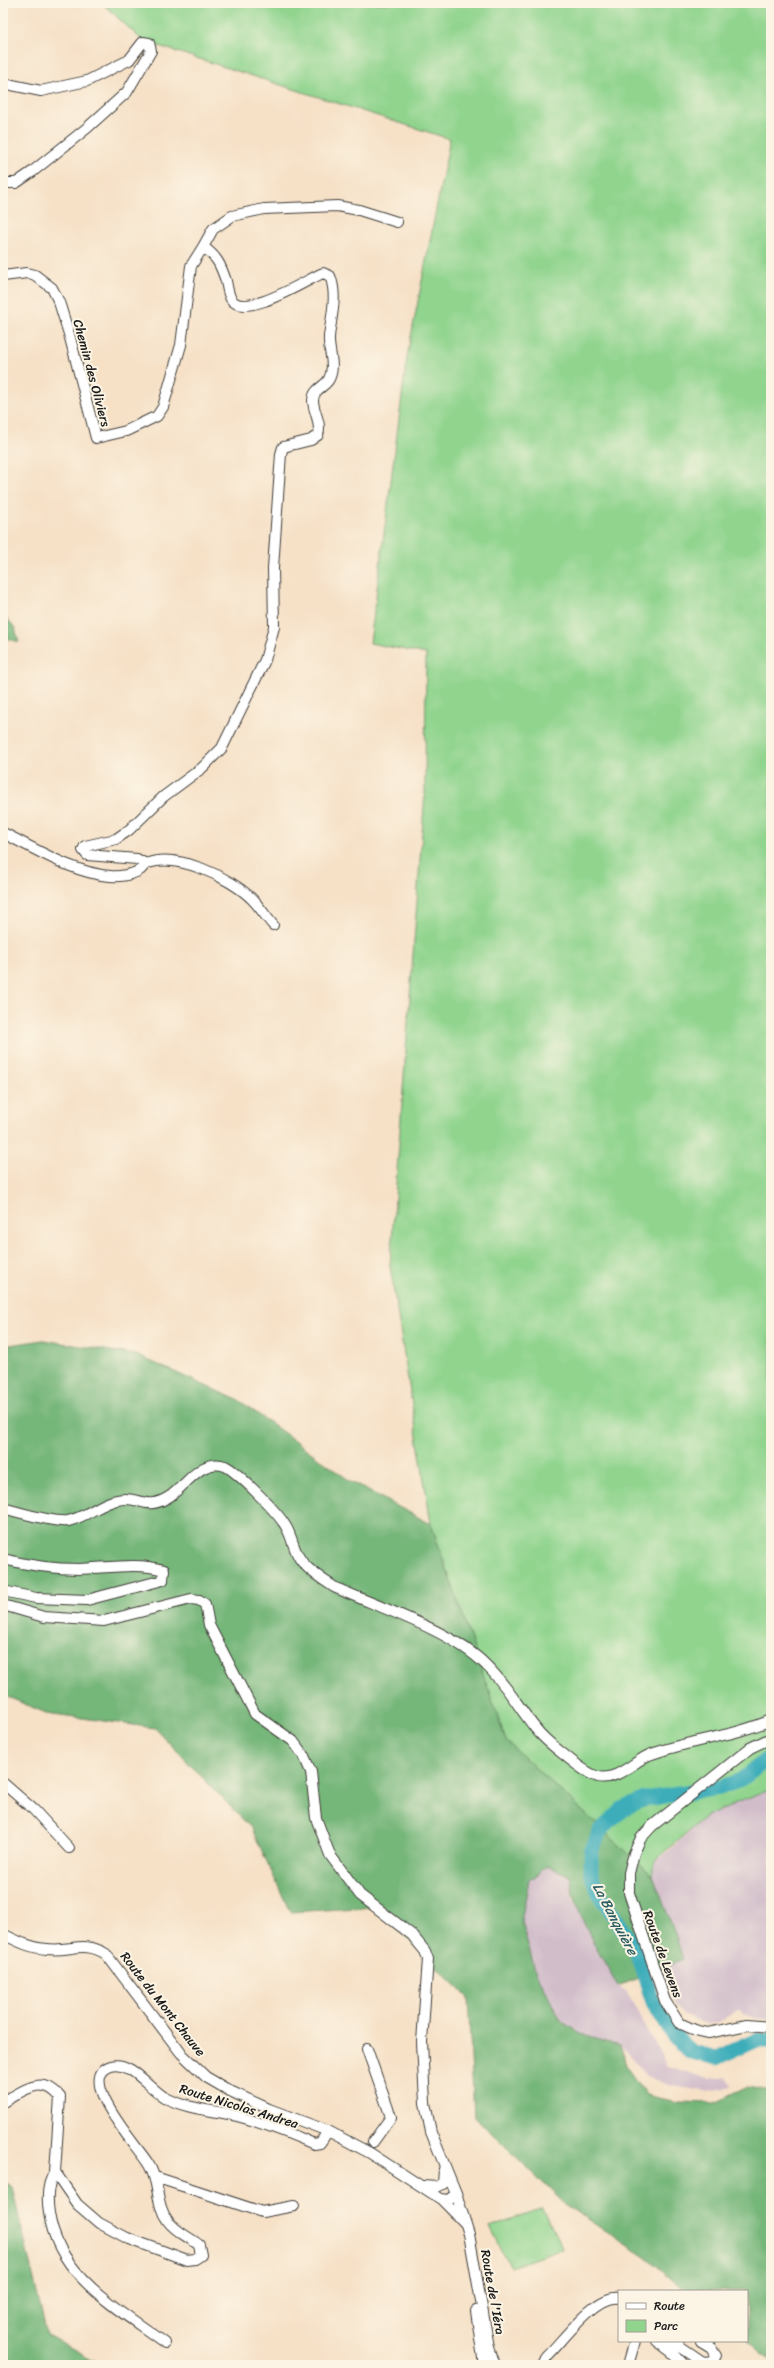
<svg xmlns="http://www.w3.org/2000/svg" width="774" height="2368" viewBox="0 0 774 2368" font-family="Sriracha,sans-serif">
<rect width="100%" height="100%" fill="#fcf5e5"/>
<filter id="ink" filterUnits="userSpaceOnUse"><feTurbulence type="fractalNoise" baseFrequency=".025" numOctaves="2"/><feDisplacementMap in="SourceGraphic" scale="8" xChannelSelector="R" yChannelSelector="G"/><feConvolveMatrix kernelMatrix="1 2 1 2 8 2 1 2 1" color-interpolation-filters="sRGB"/></filter>
<filter id="wash" filterUnits="userSpaceOnUse"><feTurbulence type="fractalNoise" baseFrequency=".012" numOctaves="4" result="noise"/><feDisplacementMap in="SourceGraphic" scale="16" xChannelSelector="R" yChannelSelector="G"/><feGaussianBlur stdDeviation="0.9" result="paint"/><feColorMatrix in="noise" values="0 0 0 0 0 0 0 0 0 0 0 0 0 0 0 0 0 1.4 0 .05"/><feComposite in="paint" operator="in"/></filter>
<g filter="url(#wash)">
<rect width="100%" height="100%" fill="#f6e1c7"/>
<path fill="#d1bdca" d="M771 1788V2020L755 2018 743 2014 739 2009 719 2023 706 2024 683 2014 673 2002 667 1987 662 1969 674 1963 663 1906 653 1876 655 1863 706 1816Z
M548 1865 570 1876 573 1899 587 1929 618 1986 626 1991 667 2066 709 2079 727 2076 731 2087 707 2091 671 2086 647 2076 620 2046 586 2036 562 2022 536 1974 521 1921 529 1880Z"/>
<path fill="#90d48e" stroke="#567855" d="M102 3H771V1788L706 1816 662 1854 655 1863 653 1876 506 1741 431 1524 390 1266 425 793 426 654 370 643 407 357 450 139 143 41Z
M543 2208 563 2249 510 2267 490 2227Z"/>
<path fill="#74b679" stroke="#48694a" d="M3 614 15 628 19 642 6 638 3 641Z
M43 1340 136 1355 240 1401 353 1483 431 1524 506 1741 653 1876 677 1939 683 1960 618 1986C598 1950 576 1918 570 1876L548 1866 529 1880 521 1921 536 1974 562 2022 586 2036 620 2046 627 2068 646 2095 677 2102 714 2103 748 2087 771 2091V2360L747 2340V2291H686L645 2257 567 2206 474 2116 468 1997 375 1907 290 1912 252 1829 155 1728 46 1713 3 1695V1346Z
M3 2181 12 2188 47 2335 103 2365H3Z"/>
<g fill="none" stroke-linecap="round" stroke-linejoin="round">
<path stroke="#3eadba" stroke-width="15" d="M771 1756 741 1780 719 1788 645 1799 622 1809 600 1831 591 1852V1874L599 1894 627 1935 638 1957 653 2002 673 2035 691 2052 717 2058 757 2040H771"/>
</g>
</g>
<g filter="url(#ink)">
<g fill="none" stroke-linecap="round" stroke-linejoin="round">
<g stroke="#3d3a36" stroke-width="12">
<path id="minor" d="M3 183H16L32 172 87 128 127 92 151 51 149 43 143 42 129 60 87 81 41 91 12 85
M203 247 213 229 232 216 264 209 337 206 359 210 397 222
M3 276 27 273 35 275 52 288 59 302 69 334 96 438 126 431 157 416 163 407 181 345 191 266 203 247C217 256 221 266 226 281 227 286 228 294 231 299 245 320 306 280 323 273L330 276C338 296 331 317 329 337 328 351 336 365 329 379 325 387 314 388 313 400 313 412 322 422 318 435L311 440 283 447 281 454 273 568 274 627 265 660 222 748 202 768 163 797 129 830 116 839 85 846 83 850 87 855 137 859 146 864
M3 833C36 849 73 873 110 876 119 877 132 875 140 870 142 869 144 865 146 864 176 851 231 878 252 899 260 907 266 917 273 925
M3 1508C17 1512 55 1523 68 1521 88 1517 103 1500 124 1499 141 1498 146 1510 167 1498 185 1488 201 1457 225 1466 238 1472 277 1512 285 1525 293 1537 293 1552 303 1563 312 1573 323 1580 334 1587 380 1608 451 1630 486 1665 506 1684 519 1708 536 1729 546 1742 560 1751 572 1761 580 1767 588 1774 598 1777 617 1781 633 1762 649 1755 689 1740 732 1737 771 1720
M3 1559C27 1565 54 1569 79 1569 107 1568 138 1562 164 1570L163 1580 87 1600 36 1598 3 1591
M3 1605 44 1617 104 1621 191 1599 199 1600 205 1604 209 1625 255 1714 293 1741 304 1756 311 1772 316 1818 330 1855 360 1895 412 1935 425 1951 428 1959 422 2042 425 2103 431 2132 456 2193 469 2234 489 2347 495 2365
M771 1738 750 1748 652 1826 641 1838 634 1853 629 1873V1893L665 2001 679 2023 695 2030 708 2033 747 2025 771 2027
M3 1783 34 1810 69 1848
M3 1934C17 1941 30 1948 47 1949 70 1952 84 1940 106 1954L181 2053 206 2077 230 2091 269 2109 328 2131 370 2153 441 2199 449 2200 456 2193
M367 2049 391 2117 373 2142
M3 2102C23 2091 42 2074 60 2097L55 2172 77 2204 99 2223 127 2238 187 2260 195 2259 201 2255 199 2245C189 2237 176 2232 168 2221 155 2204 160 2182 149 2165 141 2150 73 2078 111 2066 130 2060 149 2088 164 2097 186 2109 213 2110 237 2116 263 2123 290 2133 314 2144L320 2143 328 2131
M55 2172C47 2183 47 2200 49 2213 58 2277 118 2308 165 2343
M155 2177 262 2212 294 2206
M423 2186 437 2187 443 2184 444 2169
M441 2199 465 2223
M476 2311 484 2365
M657 2341 673 2353 684 2365
M672 2341 703 2362 713 2361 716 2355 711 2347 701 2341
M543 2365 547 2356C563 2341 595 2295 619 2298
M628 2365 635 2341"/>
</g>
<use href="#minor" stroke="#fff" stroke-width="10"/>
</g>
</g>
<g text-anchor="middle" dominant-baseline="central" stroke-width="4" stroke-linejoin="round" paint-order="stroke">
<g font-size="13" fill="#1c1c1c" stroke="#fcf5e5">
<text transform="translate(92 373) rotate(75)">Chemin des Oliviers</text>
<text transform="translate(663 1954) rotate(70)">Route de Levens</text>
<text transform="translate(163 2004) rotate(52)">Route du Mont Chauve</text>
<text transform="translate(239 2106) rotate(17)">Route Nicolas Andrea</text>
<text transform="translate(493 2292) rotate(80)">Route de l'Iéra</text>
</g>
<g font-size="14" font-style="italic" fill="#2b5d63" stroke="#fcf5e5">
<text transform="translate(615 1919) rotate(62)">La Banquière</text>
</g>
</g>
<rect width="774" height="2368" fill="none" stroke="#fcf5e5" stroke-width="16"/>
<rect x="618" y="2290" width="130" height="52" fill="#fcf5e5" stroke="#a29e95"/>
<rect x="626" y="2303" width="20" height="6" fill="#ffffff" stroke="#a29e95"/>
<text x="654" y="2310" font-size="12" fill="#1c1c1c">Route</text>
<rect x="626" y="2320" width="20" height="12" fill="#90d48e" stroke="#a29e95"/>
<text x="654" y="2330" font-size="12" fill="#1c1c1c">Parc</text>
</svg>
